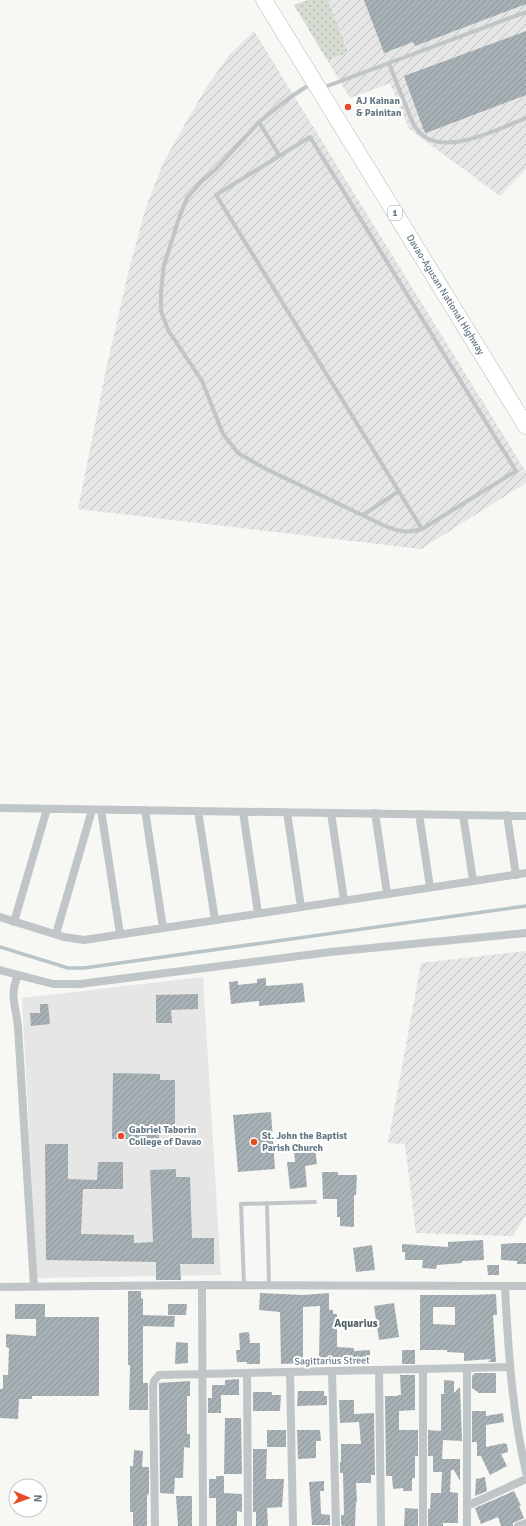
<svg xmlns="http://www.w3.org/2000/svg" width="526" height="1526" viewBox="0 0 526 1526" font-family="Signika,sans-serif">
<defs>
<pattern id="industrial-furrows" width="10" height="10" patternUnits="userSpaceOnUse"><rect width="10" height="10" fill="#e5e6e5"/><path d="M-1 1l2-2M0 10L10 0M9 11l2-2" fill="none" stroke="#bdbfbf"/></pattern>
<pattern id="grass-dots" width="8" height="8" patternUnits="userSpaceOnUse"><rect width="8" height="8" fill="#d7dcd3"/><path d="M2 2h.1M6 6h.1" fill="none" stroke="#b2b7b1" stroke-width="1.8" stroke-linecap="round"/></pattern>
<pattern id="building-hatch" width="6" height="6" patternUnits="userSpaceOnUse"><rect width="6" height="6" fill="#a7b0b5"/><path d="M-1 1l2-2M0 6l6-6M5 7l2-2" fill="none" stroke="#8c9499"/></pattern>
</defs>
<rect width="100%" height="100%" fill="#f7f7f4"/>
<path fill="#e5e6e5" d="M203 977 221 1275 37 1278 22 998Z"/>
<path fill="url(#industrial-furrows)" d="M328 0H526V169L500 196 409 129 390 83 350 98 327 60 348 53Z
M254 31 526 472V483L421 549 78 509 107 365 128 274 145 210 164 161 204 91 229 55Z
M526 951V1215L513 1236 416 1233 405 1144 388 1143 421 963Z"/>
<path fill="url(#grass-dots)" d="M307 0H328L348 53 327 60 294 5Z"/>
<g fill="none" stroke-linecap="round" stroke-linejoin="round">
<path stroke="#b7c4c8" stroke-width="3.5" d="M0 947 68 968H84L526 906"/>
</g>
<path fill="url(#building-hatch)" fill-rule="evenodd" d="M364 0H526V4L415 46 413 42 384 53Z
M526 31V95L426 133 424 131 404 76Z
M266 978V986L303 983 305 1002 259 1006V1001L231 1004 229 982 238 981V985L257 983V979Z
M198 994V1009L171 1010 172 1023H156V995Z
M40 1004H48L50 1024 31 1026 30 1013H40Z
M113 1073 160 1074V1080H175V1132H159V1139H112Z
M271 1112 275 1169 238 1172 233 1115Z
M45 1144H68V1179L97 1180 98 1162H123V1189H83L81 1234 134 1235V1243L153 1242 150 1170 176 1169V1177H190L192 1238H214V1264H180L181 1280H156V1262L46 1260Z
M315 1148 317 1164 305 1166 307 1187 290 1189 287 1162H295L294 1150Z
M322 1172H338V1175H357L356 1195H354V1227L340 1226V1217H337V1199H323Z
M483 1240 484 1260 462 1261V1263L437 1265 436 1269 422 1268 423 1260H405V1252H402V1244L448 1247V1242Z
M517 1243H526V1264H517V1261L501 1260V1244Z
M372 1245 375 1270 356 1272 353 1248Z
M487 1265H499V1275H488Z
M128 1291H141V1299L143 1298V1315L175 1316 174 1327 143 1326V1383H148V1410H129L130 1365H128Z
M260 1293 303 1295 329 1293V1310H333V1314H337V1347L354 1348V1351L370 1350V1362H357V1360L347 1362V1361L319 1360 320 1306 303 1307V1363L281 1364 280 1312 259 1310Z
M496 1294 497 1315H493L496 1362H488L491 1359 464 1361V1353L447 1352V1350H420V1295H472ZM433 1307H455V1325L433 1324Z
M394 1303 399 1337 379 1340 374 1306Z
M15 1304H45V1317H99V1396H32V1399H19L18 1419 0 1418V1389H3V1375H8L9 1348 6 1347V1334L36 1336V1319H15Z
M168 1304H187L186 1315H168Z
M249 1332 250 1343H260V1364H247V1362H237L236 1350H240L239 1333Z
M176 1342 188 1343V1363L175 1364Z
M402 1350H415V1364H402Z
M475 1373H496V1393H479L472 1388V1376Z
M400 1375H415V1410L399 1411V1430H418V1456H415V1478H412V1491H403V1488L393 1489 392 1476H386L385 1396H398V1395H401Z
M239 1379V1395H221V1413H208V1398H212V1385H225V1380Z
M444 1380 454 1381V1393L460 1387 462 1441 443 1440 442 1459H460V1481L454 1470H451L450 1492 458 1493V1523H443V1526H428V1509H430L431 1493H441L442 1472H433V1456H428V1430L441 1431V1394H444Z
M190 1381V1396H187V1434H190V1448L184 1447 183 1478H175L174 1494 160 1493 159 1383Z
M298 1391H324V1396H327V1405L297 1406Z
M253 1392H272V1395H281L280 1411H253Z
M339 1400H354V1414L374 1413 375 1475H371V1483H356L357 1502H356L355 1526H342L341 1524V1515H344L343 1473H340V1462H341V1444H361L359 1422 340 1423Z
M472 1411H486V1416L503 1413 504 1422 486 1425V1447L505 1443V1444H507L508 1452 501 1454 507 1466 490 1475 481 1456H477V1442H472Z
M225 1418H241L242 1474H224Z
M267 1430H286V1447H267Z
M297 1430H320L321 1441H316V1458L298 1459Z
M253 1449H267L266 1479H284L282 1507 267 1508 268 1526H256V1512H253Z
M134 1450 143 1451 142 1467H149V1493L147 1496V1526H133V1512H130V1466H133Z
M216 1476H224V1493L242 1494V1512L237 1511V1526H216V1498H209V1479H216Z
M485 1477 487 1491 475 1496 476 1479Z
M324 1481V1491H320L321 1514 330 1515V1525H312L309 1482Z
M514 1491 521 1506H519L524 1518 513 1523V1526H501L498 1517 481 1524 475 1508Z
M176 1496H192V1526H178Z
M405 1508 418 1509V1526H404Z"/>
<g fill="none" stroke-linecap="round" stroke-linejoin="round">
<g stroke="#b4b8bb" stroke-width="17">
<g id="highway">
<path id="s1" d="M264 0 526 426"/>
</g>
</g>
<path stroke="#c0c5c8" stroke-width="4" d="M389 63C394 77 400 91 406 106 409 113 411 121 416 128 438 161 498 129 526 118
M312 83 289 98 259 122 217 168 201 182 187 198 179 218 164 265 161 291V311L168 330 202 381 223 434 238 453 264 468 383 525C397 531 407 534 422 529L516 471 310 137 216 195 422 529
M322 88 526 12
M259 122 279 155
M363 515 399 491
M267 1203 269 1285
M244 1285 241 1204 315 1202"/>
<path stroke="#c0c5c8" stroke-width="8" d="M0 808 526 816
M101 810 120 934
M145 810 163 928
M198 811 215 920
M243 812 258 913
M287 812 301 907
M331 813 344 900
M375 813 387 893
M419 814 430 887
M463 815 473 880
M507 815 516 875
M0 917 64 937 84 940 526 873
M14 922 47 809
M56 934 92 810
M0 970 53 984H80L330 952 526 933
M18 975C9 996 16 1006 18 1027L34 1287
M202 1285 203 1526
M505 1286C508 1348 512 1411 526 1472
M0 1287 202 1285 526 1286
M423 1369V1526
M379 1370 381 1526
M332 1371 336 1526
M290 1372 293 1526
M247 1373 248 1526
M467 1506 526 1479
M155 1526 153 1387 154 1381 159 1375 509 1367
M467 1526V1368
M518 1526 526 1523"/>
<use href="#highway" stroke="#fff" stroke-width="16"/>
</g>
<g fill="#e54d26" stroke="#fff" stroke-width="1.5">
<circle cx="348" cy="107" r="4"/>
<circle cx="121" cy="1136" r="4"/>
<circle cx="254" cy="1142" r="4"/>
</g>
<g text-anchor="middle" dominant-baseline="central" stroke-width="4" stroke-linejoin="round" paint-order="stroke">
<rect fill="#fff" stroke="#94a0aa" stroke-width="1" x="388" y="206" width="14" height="14" rx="3"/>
<g font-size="9" font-weight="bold" fill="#667885">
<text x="395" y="213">1</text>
</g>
<g font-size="10" font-weight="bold" fill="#667885" stroke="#fff" text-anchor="start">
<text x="356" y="101">AJ Kainan<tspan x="356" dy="12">&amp; Painitan</tspan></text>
<text x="129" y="1130">Gabriel Taborin<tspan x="129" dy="12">College of Davao</tspan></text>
<text x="262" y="1136">St. John the Baptist<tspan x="262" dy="12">Parish Church</tspan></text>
</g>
<g font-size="10" fill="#667885" stroke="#fff">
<text stroke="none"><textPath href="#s1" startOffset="346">Davao-Agusan National Highway</textPath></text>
<text transform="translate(332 1361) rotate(-1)">Sagittarius Street</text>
</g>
<g font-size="11" font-weight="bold" fill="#54616a" stroke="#fff">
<text x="356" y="1323">Aquarius</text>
</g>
</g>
<g transform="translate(28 1498) rotate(92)"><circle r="19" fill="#ffffff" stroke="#c2c9ce"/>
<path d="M0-3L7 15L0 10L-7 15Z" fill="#e54d26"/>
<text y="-6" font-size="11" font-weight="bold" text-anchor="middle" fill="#667885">N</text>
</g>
</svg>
